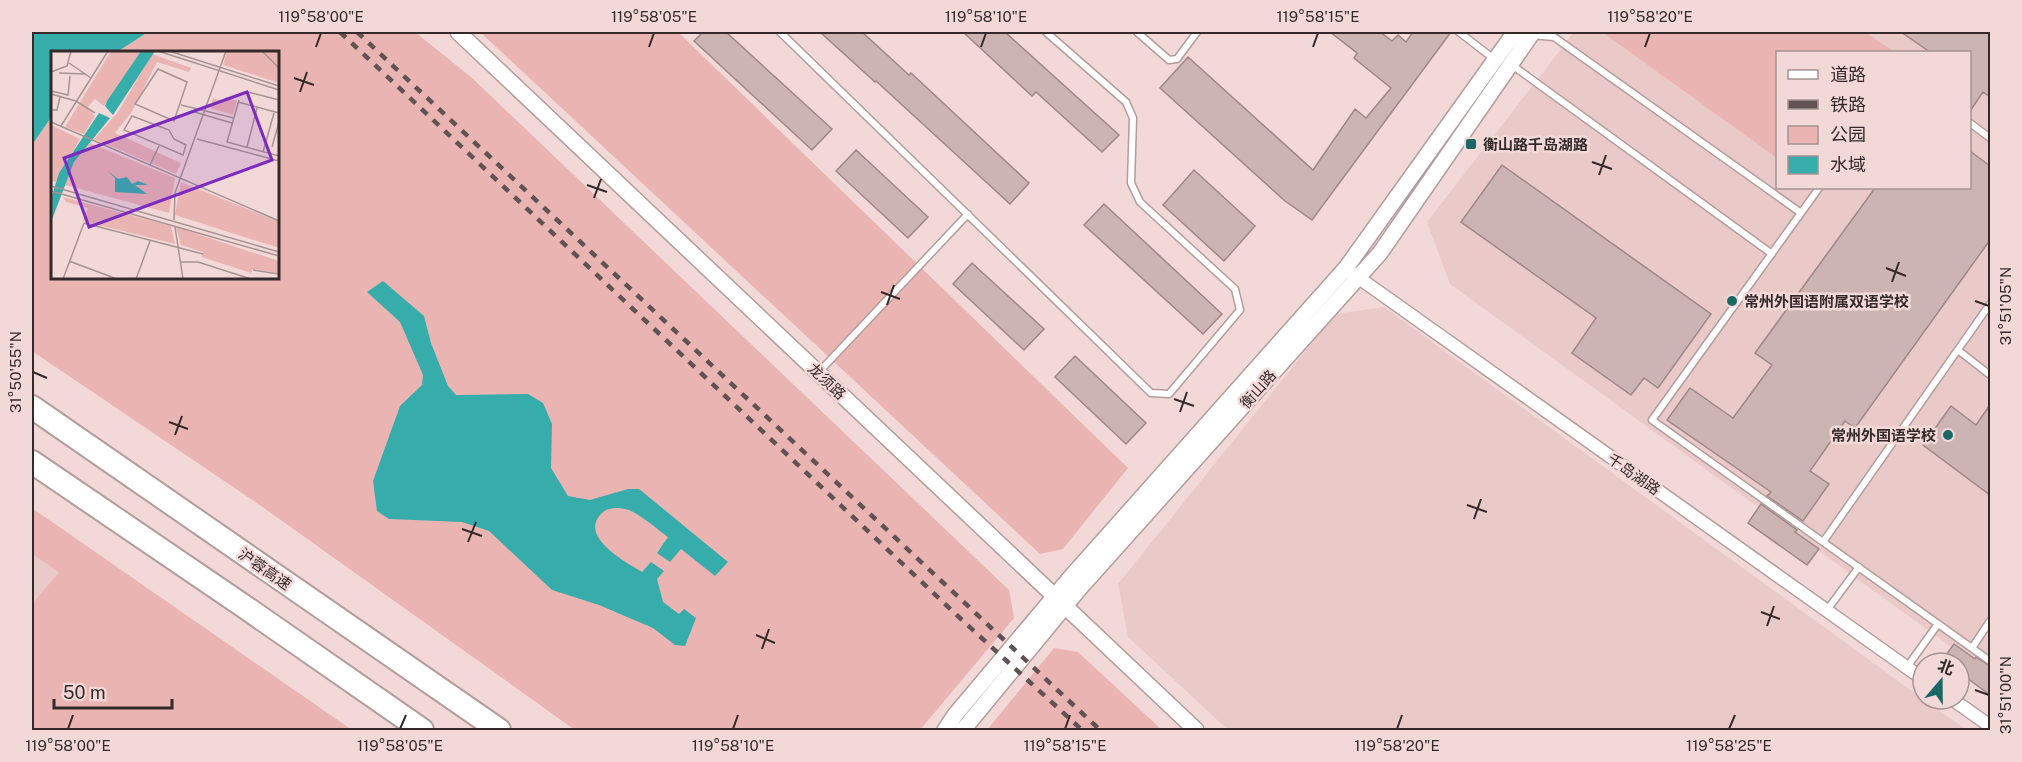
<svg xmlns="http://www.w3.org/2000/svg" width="2022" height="762" viewBox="0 0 2022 762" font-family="'Public Sans','Noto Sans SC',sans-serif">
<rect width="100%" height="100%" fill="#f2d9d8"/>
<path fill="#eacac8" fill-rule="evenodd" d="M1574 32H1990V675L1450 284 1427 222ZM1778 52H1970V188H1778Z
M1384 307 1923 699 1967 730H1228L1128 637 1118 584 1335 314Z
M32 554 59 572 32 604Z"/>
<path fill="#eab4b2" d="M148 32H415L471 77 1009 590 1014 618 920 730H575L264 508 32 351V145L52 116V278H278V52H117Z
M480 32H678L1128 468 1063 549 1040 554Z
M1602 32H1865L1895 52H1778L1777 158Z
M32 508 352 730H32V604L59 572 32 554Z
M1054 648 1078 652 1162 730H987Z"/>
<path fill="#36adab" d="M32 32H148L117 52H52V116L32 145Z
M383 281 424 316 431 343 448 386 456 395 528 394 543 403 552 424 551 468 568 496 590 500 628 489H639L728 562 715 576 681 549 670 562 657 553 668 537C658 530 637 511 625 509 616 507 606 508 600 515 580 538 627 563 642 572L651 562 664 571 657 579 663 602 679 614 684 609 696 618 685 646 675 645 653 628 599 605 552 590 489 531 462 522 389 519 377 511 373 481 400 406 422 385 423 375 400 322 367 292Z"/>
<path fill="#cbb4b2" stroke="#9e8786" stroke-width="1.5" d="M703 32H726L832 129 812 150 694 41Z
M820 32H862L909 75 911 73 1029 183 1010 204 876 81 875 82Z
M963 32H1005L1119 135 1102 152 1036 92 1032 96Z
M1330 32H1380L1392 41 1398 35 1406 42 1413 32H1451L1312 220 1285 201 1160 88 1188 57 1313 170 1355 109 1366 118 1391 88 1354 58 1357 53Z
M1901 32H1990V97L1983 92 1970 111V52H1930Z
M856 150 928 217 908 238 836 171Z
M1970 151 1990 166V240L1855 428 1845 421 1810 471 1829 484 1803 521 1767 496 1771 492 1667 420 1690 388 1733 418 1772 365 1755 353 1875 188H1970Z
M1502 165 1711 314 1658 388 1644 378 1631 395 1572 353 1596 318 1461 222Z
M1194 170 1255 226 1224 261 1163 205Z
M1104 204 1222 314 1203 334 1084 225Z
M972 263 1044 329 1024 350 953 284Z
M1075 356 1146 423 1126 444 1055 377Z
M1990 405V495L1923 445 1951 406 1976 425Z
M1761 504 1797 530 1795 532 1819 549 1807 565 1748 523Z
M1954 644 1975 659 1976 657 1990 666V695L1959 672V663H1940Z"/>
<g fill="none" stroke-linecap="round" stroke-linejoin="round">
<g stroke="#b39c9b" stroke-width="9">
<path id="service" d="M780 32 1151 393 1169 394 1240 310 1235 289 1140 202 1131 183 1133 118 1126 102 1046 32
M1137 32 1169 60 1177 59 1197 32
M1459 32 1494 59
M1514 32 1530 35 1554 37 1801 213
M1512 65 1772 254
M1970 123 1990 138
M1819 188 1652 420 1990 661
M1958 350 1990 375
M818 373 968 214
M1823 542 1990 304
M1827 610 1859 567
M1972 648 1990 621
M1907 667 1938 624"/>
</g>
<g stroke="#b39c9b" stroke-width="15">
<path id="minor" d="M1352 273 1923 679
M1952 699 1990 726"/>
</g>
<g stroke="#b39c9b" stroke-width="18">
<path id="tertiary" d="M458 32 1196 730
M945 730 955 715 1070 578 1346 268 1515 32
M963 730 1079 589 1380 253 1533 32"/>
</g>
<g stroke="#b39c9b" stroke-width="26">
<path id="motorway" d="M32 407 499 730
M32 462 245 607 422 730"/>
</g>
<use href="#service" stroke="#fff" stroke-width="6"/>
<use href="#minor" stroke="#fff" stroke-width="12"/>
<use href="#tertiary" stroke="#fff" stroke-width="15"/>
<use href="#motorway" stroke="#fff" stroke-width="22"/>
<path stroke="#615353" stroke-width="4.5" stroke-dasharray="8 8" stroke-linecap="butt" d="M340 32 961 619 1082 730
M357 32 1100 730"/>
</g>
<path fill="none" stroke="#342a2a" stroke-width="2" d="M316 47 321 33M649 47 654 33M981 47 986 33M1313 47 1318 33M1645 47 1650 33M294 78 314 85M300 92 307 72M1592 162 1612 169M1599 175 1606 155M587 185 607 192M594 198 601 179M1886 268 1906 276M1892 282 1899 262M881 292 900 299M1975 301 1989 306M887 305 894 285M33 372 47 378M1174 399 1194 406M1180 412 1187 392M169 422 188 429M175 435 182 416M1467 505 1487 512M1474 519 1481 499M462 529 482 536M468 542 476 522M1761 612 1780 619M1767 626 1774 606M756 635 775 643M762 649 769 629M1975 690 1989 695M68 729 73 715M400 729 406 715M733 729 738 715M1065 729 1070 715M1397 729 1402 715M1729 729 1735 715"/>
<g fill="#1a6866" stroke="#f2d9d8" stroke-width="2">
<rect x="1465" y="138" width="12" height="12" rx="3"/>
<circle cx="1732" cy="301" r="6"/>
<circle cx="1948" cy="435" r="6"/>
</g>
<g text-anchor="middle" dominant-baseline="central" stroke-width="5" stroke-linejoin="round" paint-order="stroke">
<g font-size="15" font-weight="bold" fill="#342a2a" stroke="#f2d9d8" text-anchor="start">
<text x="1483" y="144">衡山路千岛湖路</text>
<text x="1744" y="301">常州外国语附属双语学校</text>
<text x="1936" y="435" text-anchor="end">常州外国语学校</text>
</g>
<g font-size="15" fill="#342a2a" stroke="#f2d9d8">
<text transform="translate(827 381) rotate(43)">龙须路</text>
<text transform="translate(1258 389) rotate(-48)">衡山路</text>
<text transform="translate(1634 474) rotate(35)">千岛湖路</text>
<text transform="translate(265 569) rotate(35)">沪蓉高速</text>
</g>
</g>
<g transform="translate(51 51)">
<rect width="228" height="228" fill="#f2d9d8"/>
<path d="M60 0H90L53 55 44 48 36 57 44 65 33 83 14 76ZM176 0H228V32L172 14ZM101 3 140 17 138 21 106 11 80 62 64 82 130 112 125 123 43 88 67 61ZM175 46 186 50 182 64 159 57 162 47 173 51ZM0 74 29 88 5 131 0 130ZM39 92 124 127 118 162 14 134 23 111ZM130 131 228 171V197L124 164ZM12 146 120 175 124 193 32 170 37 157 15 151ZM125 176 228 210V222L202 218 200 222 151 206 152 201 130 194Z" fill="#eab4b2"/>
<path d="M90 0H104L62 64 54 55 56 50ZM48 62 59 67 23 111 0 171V148L8 122ZM57 120 67 128 76 126 81 133 87 130 97 134H84L96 143 64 141V127Z" fill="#36adab"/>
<path fill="none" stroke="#a69392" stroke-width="1.5" d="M107 0 228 39M118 0 228 35M211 0 228 17M18 12 40 27M107 18 136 31 123 70 84 53ZM0 21 16 15 20 0M8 22 34 23M0 40 17 44 19 25M197 41 228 49M0 43 25 50 44 62M188 49 176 91 228 105M187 51 228 62M130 54 183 67M0 59H6L9 46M140 60 181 72M81 65 118 79 123 88 135 94 132 104 73 79ZM0 71 228 170M10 75 57 0M146 88 228 110M196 96 206 57M221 96 228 71M212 101 223 62M99 114 108 95M0 135 228 201M0 140 228 205M123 169 124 142 175 0M33 172 152 203M124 176 132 228M18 210 66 228M129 211H147L200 228M202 219 228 223M12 228 33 172M85 228 99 190"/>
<path fill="#7b2cbf" fill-opacity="0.15" stroke="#7b2cbf" stroke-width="3" d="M196 41 221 109 38 176 13 107Z"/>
<rect width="228" height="228" fill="none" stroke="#342a2a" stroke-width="3"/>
</g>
<rect width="2022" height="762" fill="none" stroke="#f2d9d8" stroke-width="66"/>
<rect x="1776" y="51" width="195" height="138" fill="#f2d9d8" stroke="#a69392" stroke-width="1.5"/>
<rect x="1788" y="70" width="30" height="9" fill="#ffffff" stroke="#a69392" stroke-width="1.5"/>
<text x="1830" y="81" font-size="18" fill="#342a2a">道路</text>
<rect x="1788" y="100" width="30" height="9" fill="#615353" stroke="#a69392" stroke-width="1.5"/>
<text x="1830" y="111" font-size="18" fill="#342a2a">铁路</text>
<rect x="1788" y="126" width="30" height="18" fill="#eab4b2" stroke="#a69392" stroke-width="1.5"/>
<text x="1830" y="141" font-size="18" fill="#342a2a">公园</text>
<rect x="1788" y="156" width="30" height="18" fill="#36adab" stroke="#a69392" stroke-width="1.5"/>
<text x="1830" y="171" font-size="18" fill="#342a2a">水域</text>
<g transform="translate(1941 681) rotate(20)"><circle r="28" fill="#f2d9d8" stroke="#a69392" stroke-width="1.5"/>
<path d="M0-4.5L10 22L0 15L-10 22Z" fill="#1a6866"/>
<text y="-9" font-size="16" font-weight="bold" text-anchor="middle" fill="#342a2a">北</text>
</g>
<path d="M54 699v9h118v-9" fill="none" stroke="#342a2a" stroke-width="3"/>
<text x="63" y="699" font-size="18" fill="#342a2a" stroke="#f2d9d8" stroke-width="4.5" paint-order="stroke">50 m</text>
<rect x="33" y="33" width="1956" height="696" fill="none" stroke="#342a2a" stroke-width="2"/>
<g font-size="15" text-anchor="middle" fill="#342a2a">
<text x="321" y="22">119°58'00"E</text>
<text x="654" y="22">119°58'05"E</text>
<text x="986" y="22">119°58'10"E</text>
<text x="1318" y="22">119°58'15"E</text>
<text x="1650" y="22">119°58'20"E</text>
<text transform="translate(2006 306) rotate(-90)" y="5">31°51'05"N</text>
<text transform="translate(16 372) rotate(-90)" y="5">31°50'55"N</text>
<text transform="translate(2006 695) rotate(-90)" y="5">31°51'00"N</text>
<text x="68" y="751">119°58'00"E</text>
<text x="400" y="751">119°58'05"E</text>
<text x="733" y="751">119°58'10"E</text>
<text x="1065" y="751">119°58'15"E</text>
<text x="1397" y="751">119°58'20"E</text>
<text x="1729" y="751">119°58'25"E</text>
</g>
</svg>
